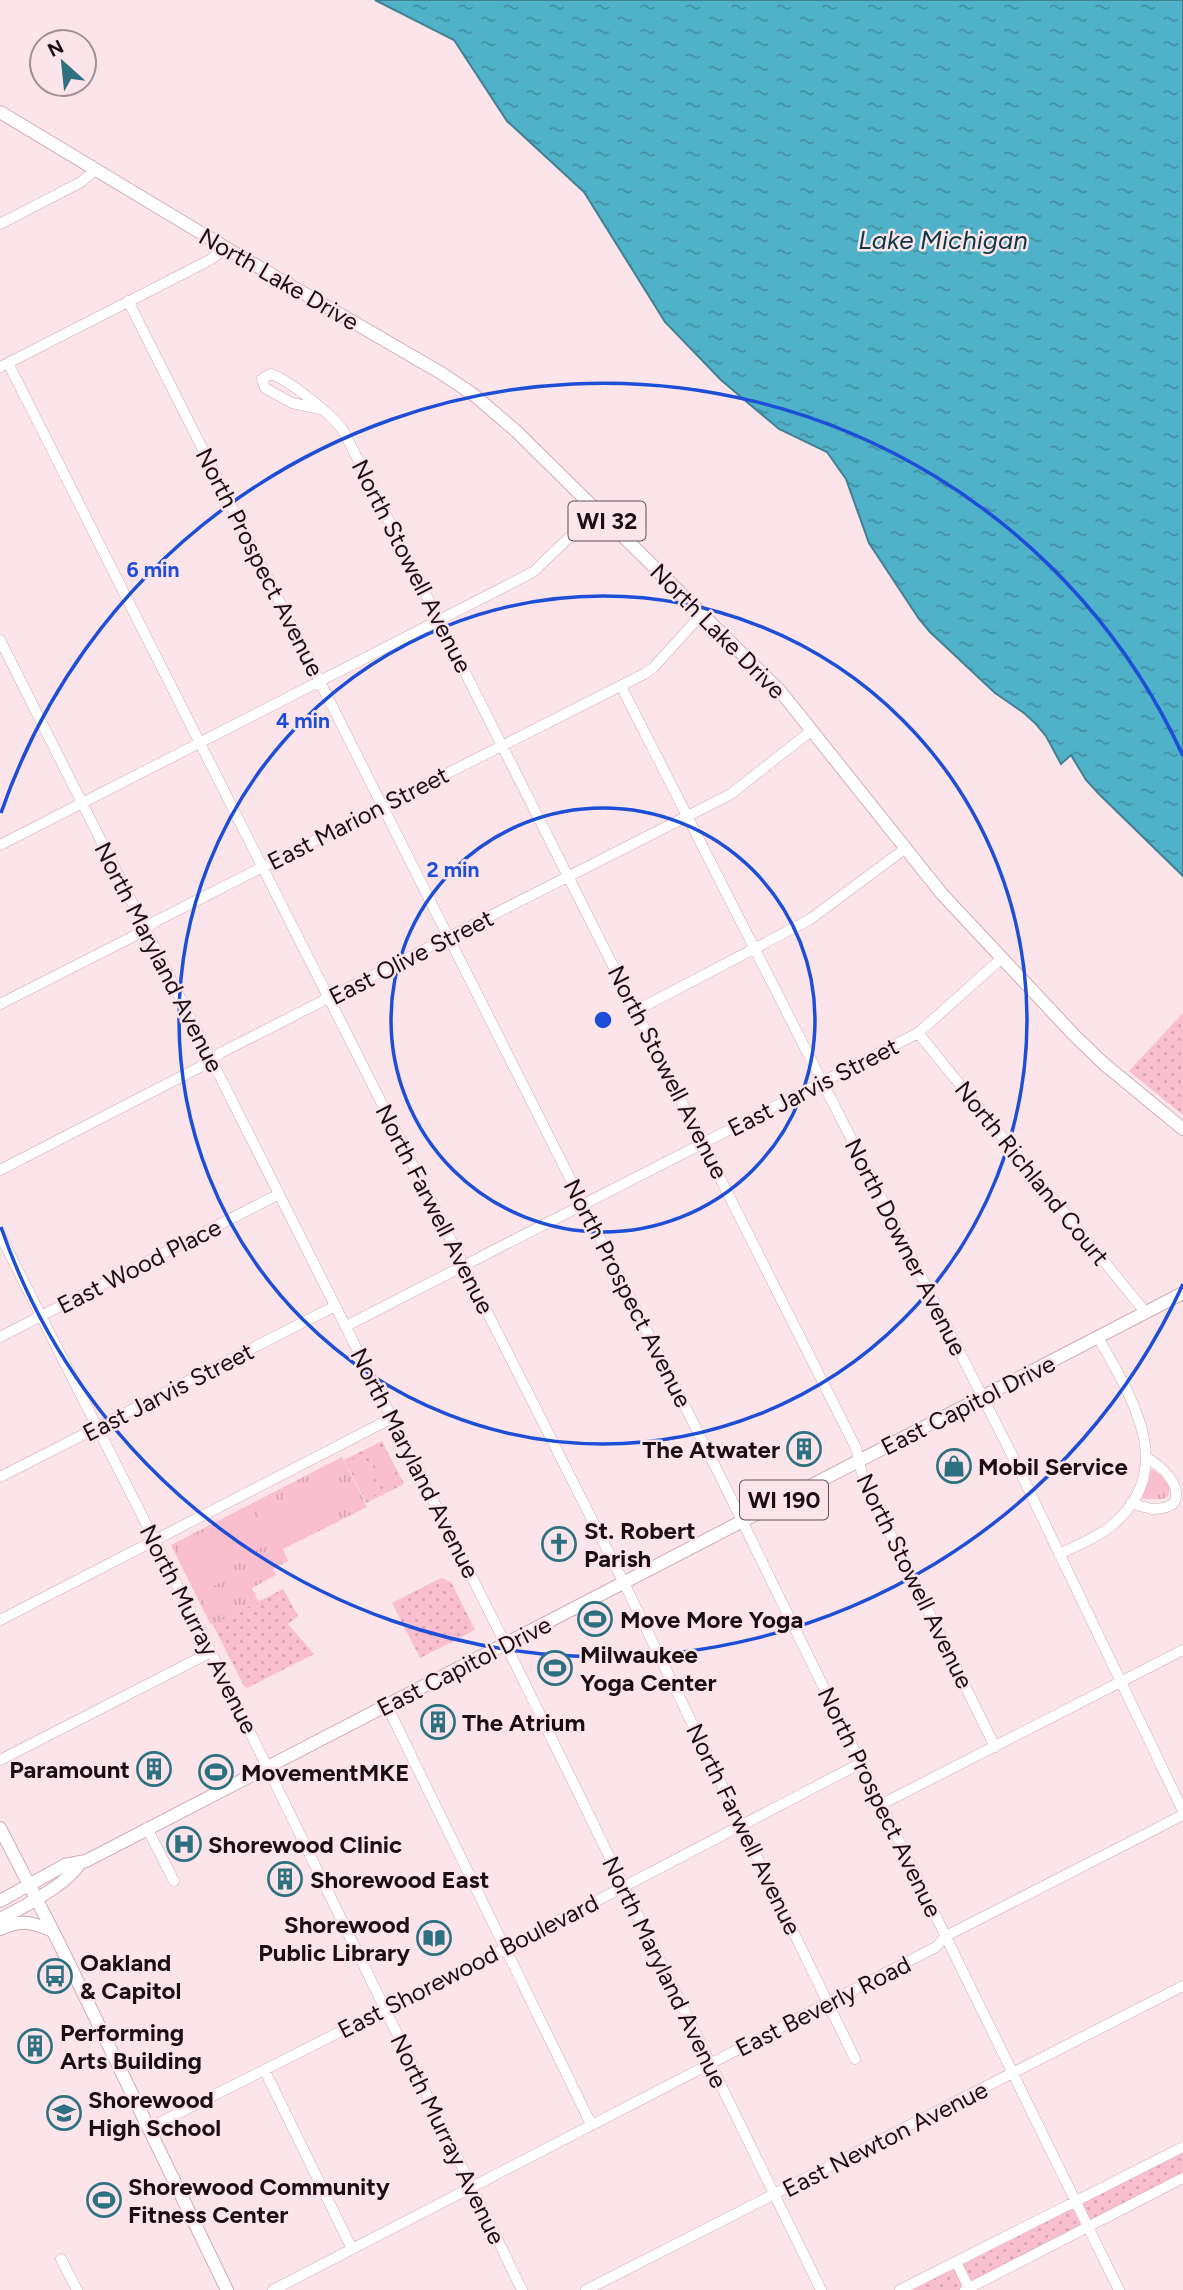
<svg xmlns="http://www.w3.org/2000/svg" width="1183" height="2290" viewBox="0 0 1183 2290" font-family="Figtree,sans-serif">
<defs>
<pattern id="grass-tufts" width="24" height="20" patternUnits="userSpaceOnUse" patternTransform="scale(1.75)"><rect width="24" height="20" fill="#f9bfcf"/><path d="M3 7l-1-3M5 7V3M7 7l1-3M15 17l-1-3M17 17v-4M19 17l1-3" fill="none" stroke="#d5a3b1"/></pattern>
<pattern id="park-dots" width="8" height="8" patternUnits="userSpaceOnUse" patternTransform="scale(1.75)"><rect width="8" height="8" fill="#f9bfcf"/><path d="M2 2h.1M6 6h.1" fill="none" stroke="#d5a3b1" stroke-width="1.8" stroke-linecap="round"/></pattern>
<pattern id="water-ripples" width="26" height="14" patternUnits="userSpaceOnUse" patternTransform="scale(1.75)"><rect width="26" height="14" fill="#50b2c9"/><path d="M2 4q2-2 4 0t4 0M15 11q2-2 4 0t4 0" fill="none" stroke="#428fa2"/></pattern>
</defs>
<rect width="100%" height="100%" fill="#fbe4ea"/>
<path fill="url(#grass-tufts)" d="M342 1457 367 1507 283 1549 288 1561 273 1569 276 1575 252 1588 259 1602 213 1625 210 1623 171 1545Z
M1151 1470H1154L1169 1482 1171 1486 1168 1496 1163 1499H1142Z"/>
<path fill="url(#park-dots)" d="M1183 1013V1115L1129 1071Z
M382 1441 404 1484 366 1503 344 1460Z
M441 1578 451 1582 475 1630 420 1658 392 1603Z
M283 1589 298 1616 288 1624 314 1654 247 1688 244 1686 213 1625Z
M1183 2153V2175L959 2290H912Z"/>
<path fill="#f9bfcf" d="M378 1446 380 1451 383 1450 397 1478 395 1479 397 1484 390 1487 387 1483 384 1484 370 1456 373 1455 370 1450Z
M358 1457 360 1461 363 1460 378 1488 375 1490 377 1494 370 1498 368 1493 365 1495 350 1466 353 1465 351 1460Z
M331 1471 348 1503 326 1514 309 1482Z
M304 1485 321 1517 299 1528 282 1496Z
M277 1499 294 1531 272 1542 255 1510Z
M249 1512 266 1545 245 1556 228 1523Z
M222 1522C242 1562 240 1576 198 1594L178 1554 183 1542Z"/>
<path fill="url(#water-ripples)" stroke="#408192" stroke-width="2" d="M375 0H1183V876L1099 794 1086 780 1071 755 1061 764 1046 736 1036 724 1024 713 995 693 930 632 919 619 869 543 846 479 827 452 779 429 721 380 665 322 584 192 507 121 454 40Z"/>
<g fill="none" stroke-linecap="round" stroke-linejoin="round">
<g stroke="#d2adb7" stroke-width="11">
<path id="minor" d="M0 224 81 182 95 170
M128 301 722 1480 1119 2290
M8 363 624 1583 855 2059
M0 367 210 260 226 248
M320 409 292 403 265 388 262 379 271 374C289 380 334 416 344 432L856 1448 863 1478 995 1747
M0 640 506 1645 821 2290
M621 686 1011 1453 1183 1811
M0 845 533 572 597 511
M0 1004 134 936 156 921 644 674 653 668 702 614
M637 1010 809 920 906 848
M918 1033 1146 1313
M0 1170 200 1067 222 1052 731 794 812 730
M0 1235 211 1652 522 2290
M346 1326 918 1033 1002 958
M0 1337 279 1194
M0 1477 335 1306
M1131 1503C1138 1505 1146 1508 1153 1509 1160 1509 1168 1508 1174 1503 1183 1485 1161 1466 1147 1458
M1059 1554C1076 1546 1096 1538 1111 1526 1180 1470 1131 1397 1098 1337
M0 1620 392 1418
M387 1706 591 2124
M0 1760 211 1652
M882 1804 1183 1650
M147 1828 174 1881
M265 2071 352 2249
M149 2128 506 1948 861 1763
M61 2259 77 2290
M956 2262 969 2288
M273 2290 936 1947 946 1936 1183 1815
M586 2290 1183 1986
M900 2290 1183 2147
M965 2290 1183 2178"/>
</g>
<g stroke="#d2adb7" stroke-width="14">
<path id="major" d="M0 112 226 248 441 373 474 395 516 431 781 692 942 894 1074 1035 1103 1063 1183 1129
M0 1828 60 1945 227 2290
M0 1901 65 1865 86 1861 1183 1293
M0 1919C22 1908 68 1884 80 1863
M0 1929C23 1919 31 1922 53 1931"/>
</g>
<use href="#minor" stroke="#fff" stroke-width="10"/>
<use href="#major" stroke="#fff" stroke-width="12"/>
</g>
<g fill="none" stroke="#1d4ed8" stroke-width="3.5">
<circle cx="603" cy="1020" r="212"/>
<circle cx="603" cy="1020" r="424"/>
<path d="M1183 1284A637 637 0 0 1 1 1227M1 813A637 637 0 0 1 1183 756"/>
</g>
<defs>
<g id="building-ring" transform="scale(1.75)"><circle r="9.5" fill="#fbe4ea" stroke="#2d7181" stroke-width="1.5"/><path d="M-4-6H4V6H1V3H-1V6H-4ZM-2.5-4.3h1.7v1.8h-1.7ZM.8-4.3h1.7v1.8H.8ZM-2.5-1h1.7V.8h-1.7ZM.8-1h1.7V.8H.8Z" fill="#2d7181"/></g>
<g id="shop-ring" transform="scale(1.75)"><circle r="9.5" fill="#fbe4ea" stroke="#2d7181" stroke-width="1.5"/><path d="M-5-2.5h2.3a2.7 3.5 0 0 1 5.4 0H5L5.5 6h-11ZM-1.5-2.5h3a1.5 2.3 0 0 0-3 0Z" fill="#2d7181"/></g>
<g id="church-ring" transform="scale(1.75)"><circle r="9.5" fill="#fbe4ea" stroke="#2d7181" stroke-width="1.5"/><path d="M-1.2-6h2.4v3.5h3.3v2.4h-3.3V6h-2.4V-.1h-3.3v-2.4h3.3Z" fill="#2d7181"/></g>
<g id="stadium-ring" transform="scale(1.75)"><circle r="9.5" fill="#fbe4ea" stroke="#2d7181" stroke-width="1.5"/><path d="M0-5a6.5 5 0 1 0 0 10a6.5 5 0 1 0 0-10ZM-3.5-1.8h7v3.6h-7Z" fill="#2d7181"/></g>
<g id="hospital-ring" transform="scale(1.75)"><circle r="9.5" fill="#fbe4ea" stroke="#2d7181" stroke-width="1.5"/><path d="M-5-5h3v3.5h4V-5h3V5h-3V1.5h-4V5h-3Z" fill="#2d7181"/></g>
<g id="library-ring" transform="scale(1.75)"><circle r="9.5" fill="#fbe4ea" stroke="#2d7181" stroke-width="1.5"/><path d="M-6-4Q-3-5.5-.7-3.5V5Q-3 3-6 4ZM6-4Q3-5.5 .7-3.5V5Q3 3 6 4Z" fill="#2d7181"/></g>
<g id="bus-ring" transform="scale(1.75)"><circle r="9.5" fill="#fbe4ea" stroke="#2d7181" stroke-width="1.5"/><path d="M-5-6H5V4H4V6H2V4H-2V6H-4V4H-5ZM-3.5-4V0h7V-4ZM-3.5 1.2v1.5H-2V1.2ZM2 1.2v1.5H3.5V1.2Z" fill="#2d7181"/></g>
<g id="school-ring" transform="scale(1.75)"><circle r="9.5" fill="#fbe4ea" stroke="#2d7181" stroke-width="1.5"/><path d="M0-5L7-2L0 1L-7-2ZM-4 1L0 2.5L4 1V4Q0 6-4 4Z" fill="#2d7181"/></g>
</defs>
<g fill-rule="evenodd">
<use href="#building-ring" x="804" y="1449"/>
<use href="#shop-ring" x="954" y="1466"/>
<use href="#church-ring" x="559" y="1544"/>
<use href="#stadium-ring" x="595" y="1619"/>
<use href="#stadium-ring" x="555" y="1668"/>
<use href="#building-ring" x="438" y="1722"/>
<use href="#building-ring" x="154" y="1769"/>
<use href="#stadium-ring" x="216" y="1772"/>
<use href="#hospital-ring" x="184" y="1844"/>
<use href="#building-ring" x="285" y="1879"/>
<use href="#library-ring" x="434" y="1938"/>
<use href="#bus-ring" x="55" y="1976"/>
<use href="#building-ring" x="35" y="2046"/>
<use href="#school-ring" x="64" y="2113"/>
<use href="#stadium-ring" x="104" y="2200"/>
</g>
<g text-anchor="middle" dominant-baseline="central" stroke-width="5" stroke-linejoin="round" paint-order="stroke">
<g fill="#fbe4ea" stroke="#5f4f54" stroke-width="2">
<rect x="568.5" y="501.5" width="77" height="39" rx="5"/>
<rect x="740" y="1480.5" width="88" height="39" rx="5"/>
</g>
<g font-size="23" font-weight="bold" fill="#1c0f13">
<text x="607" y="521">WI 32</text>
<text x="784" y="1500">WI 190</text>
</g>
<g font-size="24" fill="#1c0f13" stroke="#fbe4ea">
<text transform="translate(279 279) rotate(30)">North Lake Drive</text>
<text transform="translate(260 562) rotate(63)">North Prospect Avenue</text>
<text transform="translate(412 566) rotate(63)">North Stowell Avenue</text>
<text transform="translate(718 631) rotate(45)">North Lake Drive</text>
<text transform="translate(358 818) rotate(-27)">East Marion Street</text>
<text transform="translate(159 957) rotate(63)">North Maryland Avenue</text>
<text transform="translate(411 957) rotate(-27)">East Olive Street</text>
<text transform="translate(668 1072) rotate(63)">North Stowell Avenue</text>
<text transform="translate(813 1087) rotate(-27)">East Jarvis Street</text>
<text transform="translate(1032 1173) rotate(51)">North Richland Court</text>
<text transform="translate(435 1209) rotate(63)">North Farwell Avenue</text>
<text transform="translate(906 1247) rotate(63)">North Downer Avenue</text>
<text transform="translate(139 1266) rotate(-27)">East Wood Place</text>
<text transform="translate(628 1293) rotate(63)">North Prospect Avenue</text>
<text transform="translate(168 1392) rotate(-27)">East Jarvis Street</text>
<text transform="translate(968 1405) rotate(-27)">East Capitol Drive</text>
<text transform="translate(415 1463) rotate(63)">North Maryland Avenue</text>
<text transform="translate(915 1581) rotate(64)">North Stowell Avenue</text>
<text transform="translate(199 1629) rotate(63)">North Murray Avenue</text>
<text transform="translate(464 1666) rotate(-27)">East Capitol Drive</text>
<text transform="translate(880 1802) rotate(64)">North Prospect Avenue</text>
<text transform="translate(744 1829) rotate(64)">North Farwell Avenue</text>
<text transform="translate(468 1966) rotate(-27)">East Shorewood Boulevard</text>
<text transform="translate(665 1972) rotate(64)">North Maryland Avenue</text>
<text transform="translate(823 2006) rotate(-27)">East Beverly Road</text>
<text transform="translate(448 2139) rotate(64)">North Murray Avenue</text>
<text transform="translate(885 2139) rotate(-27)">East Newton Avenue</text>
</g>
<g font-size="24" font-weight="bold" fill="#1c0f13" stroke="#fbe4ea" text-anchor="start">
<text x="780" y="1449" text-anchor="end">The Atwater</text>
<text x="978" y="1466">Mobil Service</text>
<text x="584" y="1530">St. Robert<tspan x="584" dy="28">Parish</tspan></text>
<text x="620" y="1619">Move More Yoga</text>
<text x="580" y="1654">Milwaukee<tspan x="580" dy="28">Yoga Center</tspan></text>
<text x="462" y="1722">The Atrium</text>
<text x="130" y="1769" text-anchor="end">Paramount</text>
<text x="241" y="1772">MovementMKE</text>
<text x="208" y="1844">Shorewood Clinic</text>
<text x="310" y="1879">Shorewood East</text>
<text x="410" y="1924" text-anchor="end">Shorewood<tspan x="410" dy="28">Public Library</tspan></text>
<text x="80" y="1962">Oakland<tspan x="80" dy="28">&amp; Capitol</tspan></text>
<text x="60" y="2032">Performing<tspan x="60" dy="28">Arts Building</tspan></text>
<text x="88" y="2099">Shorewood<tspan x="88" dy="28">High School</tspan></text>
<text x="128" y="2186">Shorewood Community<tspan x="128" dy="28">Fitness Center</tspan></text>
</g>
<g font-size="26" font-style="italic" fill="#0b3943" stroke="#fbe4ea">
<text x="943" y="240">Lake Michigan</text>
</g>
</g>
<circle cx="603" cy="1020" r="10" fill="#1d4ed8" stroke="#fbe4ea" stroke-width="3.5"/>
<g font-size="21" text-anchor="middle" font-weight="bold" fill="#1d4ed8" stroke="#fbe4ea" stroke-width="5" stroke-linejoin="round" paint-order="stroke">
<text x="153" y="577">6 min</text>
<text x="303" y="728">4 min</text>
<text x="453" y="877">2 min</text>
</g>
<g transform="translate(63 63) rotate(333)"><circle r="33" fill="#fbe4ea" stroke="#a28f94" stroke-width="2"/>
<path d="M0-5L12 26L0 18L-12 26Z" fill="#2d7181"/>
<text y="-10" font-size="19" font-weight="bold" text-anchor="middle" fill="#1c0f13">N</text>
</g>
</svg>
